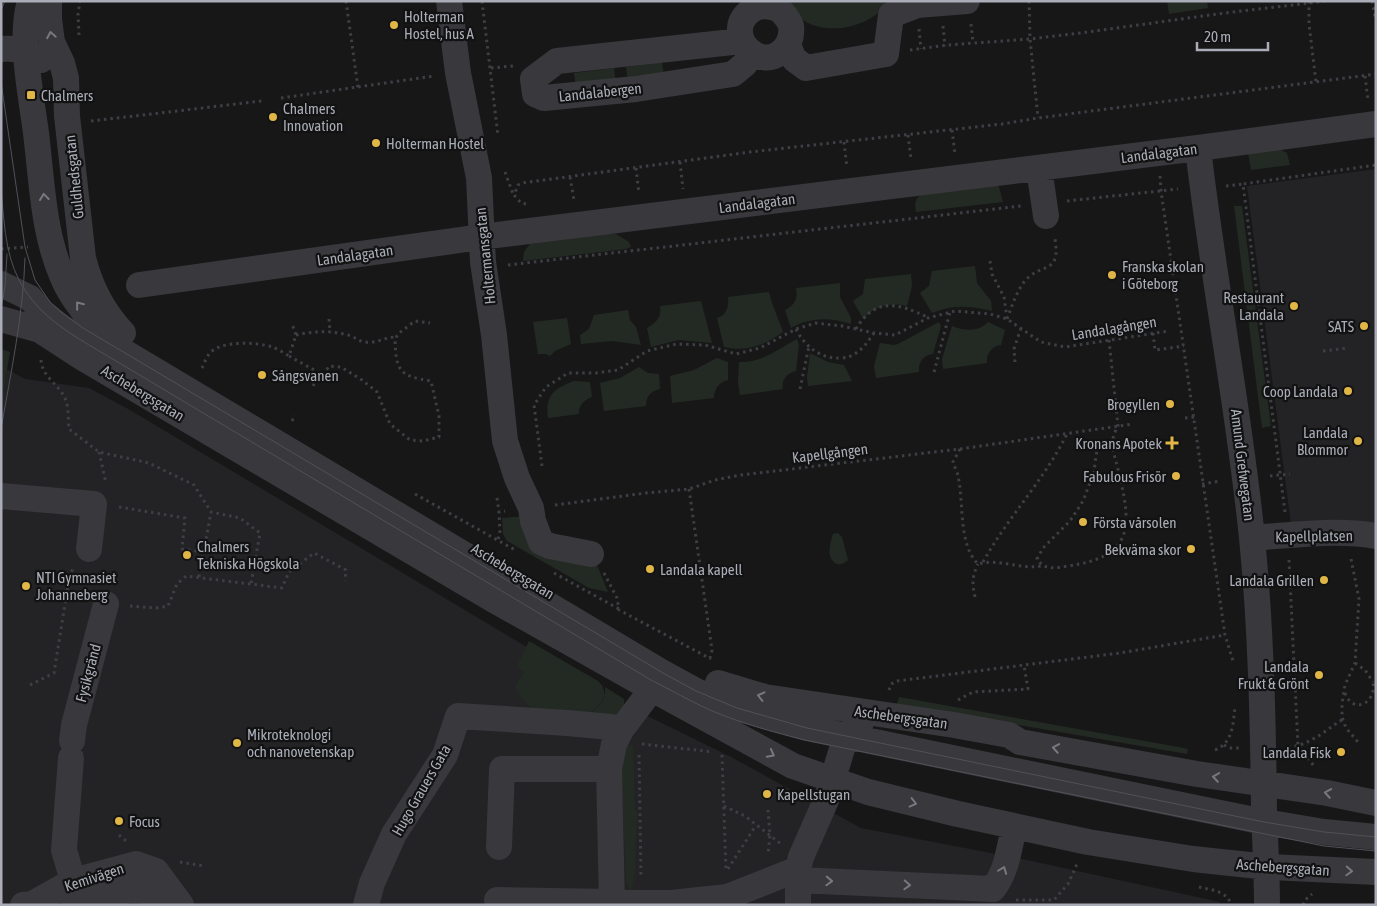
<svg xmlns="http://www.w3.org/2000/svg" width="1377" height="906" viewBox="0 0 1377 906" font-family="'Asap Condensed',sans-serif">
<rect width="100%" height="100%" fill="#171718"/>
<path fill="#232325" d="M1376 169V524L1292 532 1247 186Z
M1 366 25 379 89 388 130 410 617 701 731 757 861 828 1027 860 1220 902V905H1Z"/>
<path fill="#232a24" d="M782 1H890C868 30 821 39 793 13 789 10 786 5 782 1Z
M1167 1H1207L1208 8 1169 14Z
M662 62 664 78 628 82 626 67Z
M614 68 616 84 576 89 574 73Z
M1277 148 1287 153 1290 165 1251 170 1248 153Z
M998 183 1003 202 916 212C915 204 914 200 921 195Z
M1234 206H1242L1271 426 1262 428Z
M604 234H616L629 242 631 247 626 249 523 261 524 252 530 244Z
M975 266 977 283 991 301 992 311C971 306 952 304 932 313L920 293 929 286 932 271Z
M911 274 912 286 907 306C888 302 876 306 863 319L853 301 863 294 865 279Z
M840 283V297L851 318V324C830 317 810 317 791 328L785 310C795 305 798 299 796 288Z
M769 292 772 303 783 332C763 346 748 352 724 347L717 318C727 315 729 307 728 297Z
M701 301 712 343 679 340 651 347 647 328C656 323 662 317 660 306Z
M628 310 630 320 636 327 641 345 612 341 581 344 580 335 589 329 594 315Z
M567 318 571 344 555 351 550 356 546 354H538L533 322Z
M939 322 941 326 933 354C923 355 918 363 919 372L876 378 874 366 880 343 894 345 898 344Z
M988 322 1005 330 1001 345C992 346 986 354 987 363L943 369 942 359 952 326C964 331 979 332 988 322Z
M797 339 799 345 796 371C787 373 781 380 783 389L740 395 738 383 739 362C762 363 778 349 797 339Z
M1 349 10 352 1 405Z
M810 353 828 362 844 365 852 381 808 386 807 377Z
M717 358 728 362V380C719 382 714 389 714 398L672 403 670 376 694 370Z
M639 367 648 373 659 374 660 389C650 391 646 397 646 406L604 411 600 383 620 378Z
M574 381 590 382 592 397C584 400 578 406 579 414L548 418C545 396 553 389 574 381Z
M528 516 597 565 608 592 589 588 507 541 503 534 502 518Z
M838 533 842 537 848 560C837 571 827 559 830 547 830 542 832 538 833 534Z
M529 641 598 681C611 693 601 704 590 713L534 710 521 698 515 687 524 672 517 666Z
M605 687 624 699V706L614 717H587C599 707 606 704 605 687Z
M899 697 1184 748 1188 749 1187 754 897 704Z
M628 745 633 746 635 808 637 814 635 871 631 892 626 882 621 762 624 748Z"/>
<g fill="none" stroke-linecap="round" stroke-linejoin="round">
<path stroke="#3e3f44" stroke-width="3" stroke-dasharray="2.5 4" stroke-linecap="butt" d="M346 1 358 88
M482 1 498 136
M1029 1 1030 39 1038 118
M1309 1V24L1316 82
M1372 1 1375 17
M971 24 973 43
M943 26 945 46
M919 29 921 49
M79 35 78 14 80 1
M910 50 948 45 1030 39 1088 32 1217 14 1326 1
M491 68 513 66
M1365 76 1368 100
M281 98 434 76
M91 121 262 101
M952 130 955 154
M908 135 911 159
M844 142 847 168
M680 162 683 189
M636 168 639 194
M505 172 513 194
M1160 176 1161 191 1225 635 1234 664
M570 177 574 200
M1226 186 1243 184
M1067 201 1178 189
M526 204 521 203 514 195 518 185 522 183 750 152 1002 124 1038 118 1376 74
M1 249 28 247
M990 261 992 274 1004 297 1007 318
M508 265 1021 206
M329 319 330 332
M1007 319C1012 306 1016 293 1024 282 1041 261 1061 276 1055 239
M796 329C804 345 818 357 836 358 839 358 845 358 848 357 860 353 867 343 874 333
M856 329C875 297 898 303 927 317
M1153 333 1155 350 1184 346
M296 335C314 331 333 330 351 336 356 338 360 342 365 342 376 344 385 337 396 337
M1109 340 1118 426C1116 430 1113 435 1113 440 1112 452 1117 463 1119 474 1133 530 1131 557 1068 566 1055 568 1045 571 1037 559L1043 548 1070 521 1083 501 1094 472 1096 455 1099 446 1113 439
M1323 351 1348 348
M289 356 323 375 329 366 341 367 362 380 377 392 390 424 410 440 423 441 439 437V416L431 381C399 376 396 371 395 339L399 333 415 321 430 323
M41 360C42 378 61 385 66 401 69 409 68 420 69 429L99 452 149 463 194 485 211 512 240 518 260 533 251 584
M1015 362 1014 349 1021 328
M202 368C204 364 206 358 209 354 220 340 257 342 272 347 278 349 284 353 289 356L296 335 292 324
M934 372 950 312
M313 386 320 374
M800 389 809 346
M1185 418 1195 417
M292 421 295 415
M960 449 953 462C954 466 957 471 958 476 964 502 958 544 978 564 1000 558 1020 570 1041 566
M99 452 106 483
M542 466 534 405 546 387 568 373H596L618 370 647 351 677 344 705 345 736 354 760 348 796 329 816 323 842 326 874 333 895 335 928 318 955 311 990 314 1007 319 1041 342 1065 347 1169 331
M1270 476 1290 474
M1202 484 1221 481
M689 489 712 650 710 658
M415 494 517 551
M497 498 499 512
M555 505 646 493 689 489 715 480 741 475 960 449 1133 424
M119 507 185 518 182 549 203 552
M1285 512 1243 184 1376 165
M498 539 500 534 499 512 505 511
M1351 559 1359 599 1355 663 1345 685 1342 704V717L1346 728 1358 742
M1289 560 1298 746 1314 766
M983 562C1008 517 1044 480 1067 434
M554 573 619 609
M604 573 617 598 619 610 711 659
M199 577 211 512
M975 597C972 584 972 576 978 564
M130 606 156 608 168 606 177 584 186 576 282 588 289 572 314 553 346 570 345 581
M1355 663 1365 670 1373 682
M30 685 54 673 70 573 75 567
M889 690 891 684 897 681 1120 653 1225 635
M1345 693C1353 715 1377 703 1373 682
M958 700 973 692 1028 689 1024 665
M642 744 713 752
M1224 745 1229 748H1240
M1288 747C1309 746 1326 730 1343 719
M1215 750C1233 743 1233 724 1235 707
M639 755 641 878
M722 755 726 872
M724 806 745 816 781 844
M768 810 770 835 768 854
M119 835 126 841
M180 862 204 866
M728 869 756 825
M1199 887C1211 890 1228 891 1231 905
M1016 900H1054L1068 884 1077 864
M1303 905 1305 900 1312 894"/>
<path stroke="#38383d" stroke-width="26" d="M30 1C19 39 31 94 36 133 42 182 43 233 63 278 73 302 93 322 109 343L663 673 696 691 737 708 807 728 1264 822 1324 832 1376 837
M49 1V19L52 42 62 63 66 78 67 116 83 258C90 286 103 312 123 333
M449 1 458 73 479 178 483 262 494 335 505 441 517 478 531 508 533 521 541 542 550 546 591 554
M774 1C779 11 788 16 791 26 792 34 790 42 785 48 761 76 722 35 749 12 758 5 767 5 778 9
M742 41 557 61 533 79 535 94 544 98 636 89 733 74 745 64 751 53
M788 45 794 59 806 68 886 54 891 15 917 5 967 1
M1 49C15 48 30 50 41 60
M1198 148C1213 279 1239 408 1252 538 1261 629 1263 719 1264 809 1265 841 1267 873 1267 905
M1039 168 1046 216
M1 284 30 298 42 312 61 327 116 361
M139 285 481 237 1198 148 1376 124
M1 319 40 330 83 358 494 600 652 689 793 766 868 792 958 814 1088 842 1193 859 1268 867 1376 872
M1 496 94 504 89 549
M1252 538C1290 535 1339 529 1376 536
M718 683 765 697 954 725 1009 735 1020 742 1197 774 1327 793 1376 803
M72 741 74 725 106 604
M71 758 64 850 73 881
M499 847 502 769H609
M798 880 993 889C1007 871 1009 849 1014 827
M497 900 671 903 727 897 798 869
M23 905 32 904 73 881 136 864 156 871 181 905
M74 905 130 890 172 893
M366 905 372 883 394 834 445 755 458 716 567 723 611 727 621 730
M612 905 609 769 614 744 621 730 652 689
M798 905V869L801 857 827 798 846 736 851 731 860 726"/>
<path stroke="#515258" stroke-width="1" d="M1 10 5 1
M1 82 25 247 35 280 50 302 61 312 83 328 663 673 696 691 737 708 807 728 1264 822 1324 832 1376 837
M1 190C3 209 4 229 8 248 21 310 66 331 116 361L651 680C671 690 690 701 710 710 740 723 773 732 805 740L1324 846 1376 851
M1 308 5 287 7 254
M1 429C11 372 23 316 25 258"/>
</g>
<defs><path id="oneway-chevron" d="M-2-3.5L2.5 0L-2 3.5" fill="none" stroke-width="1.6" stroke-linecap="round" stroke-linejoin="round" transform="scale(1.25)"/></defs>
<g stroke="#777880">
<use href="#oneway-chevron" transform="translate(51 35) rotate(-100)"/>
<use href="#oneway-chevron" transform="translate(44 197) rotate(-97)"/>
<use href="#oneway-chevron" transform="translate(79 305) rotate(-129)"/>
<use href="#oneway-chevron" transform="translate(761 696) rotate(-166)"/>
<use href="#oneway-chevron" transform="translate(1056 748) rotate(-170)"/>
<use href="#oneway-chevron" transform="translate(771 754) rotate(28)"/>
<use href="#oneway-chevron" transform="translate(1216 777) rotate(-171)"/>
<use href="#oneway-chevron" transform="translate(1328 793) rotate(-170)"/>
<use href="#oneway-chevron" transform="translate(913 803) rotate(14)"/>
<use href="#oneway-chevron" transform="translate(1003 870) rotate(-69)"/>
<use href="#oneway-chevron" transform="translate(1349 871) rotate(3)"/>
<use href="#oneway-chevron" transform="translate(829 881) rotate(2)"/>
<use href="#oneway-chevron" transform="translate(907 885) rotate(3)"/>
</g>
<g fill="#e0b747" stroke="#121213" stroke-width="2">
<circle cx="394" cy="25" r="5"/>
<rect x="26" y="90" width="10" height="10" rx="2.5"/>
<circle cx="273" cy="117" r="5"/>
<circle cx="376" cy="143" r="5"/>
<circle cx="1112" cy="275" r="5"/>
<circle cx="1294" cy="306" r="5"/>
<circle cx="1364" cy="326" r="5"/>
<circle cx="262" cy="375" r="5"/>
<circle cx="1348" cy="391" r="5"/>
<circle cx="1170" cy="404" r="5"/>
<circle cx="1358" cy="441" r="5"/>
<path d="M1169.5 435.5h5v5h5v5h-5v5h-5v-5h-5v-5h5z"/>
<circle cx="1176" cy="476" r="5"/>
<circle cx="1083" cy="522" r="5"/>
<circle cx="1191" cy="549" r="5"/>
<circle cx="187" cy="555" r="5"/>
<circle cx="650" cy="569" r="5"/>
<circle cx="1324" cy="580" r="5"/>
<circle cx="26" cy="586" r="5"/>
<circle cx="1319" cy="675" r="5"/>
<circle cx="237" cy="743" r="5"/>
<circle cx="1341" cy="752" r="5"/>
<circle cx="767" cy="794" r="5"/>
<circle cx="119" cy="821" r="5"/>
</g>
<g text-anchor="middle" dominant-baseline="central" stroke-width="4.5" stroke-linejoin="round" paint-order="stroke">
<g font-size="15" fill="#aaadb7" stroke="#121213" text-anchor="start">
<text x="404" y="16">Holterman<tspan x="404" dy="17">Hostel, hus A</tspan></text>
<text x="41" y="95">Chalmers</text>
<text x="283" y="108">Chalmers<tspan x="283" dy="17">Innovation</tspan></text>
<text x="386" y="143">Holterman Hostel</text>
<text x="1122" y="266">Franska skolan<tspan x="1122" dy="17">i Göteborg</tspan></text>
<text x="1284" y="297" text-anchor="end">Restaurant<tspan x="1284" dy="17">Landala</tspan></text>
<text x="1354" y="326" text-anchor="end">SATS</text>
<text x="272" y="375">Sångsvanen</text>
<text x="1338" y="391" text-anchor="end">Coop Landala</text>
<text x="1160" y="404" text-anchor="end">Brogyllen</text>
<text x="1348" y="432" text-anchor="end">Landala<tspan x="1348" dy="17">Blommor</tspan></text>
<text x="1162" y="443" text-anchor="end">Kronans Apotek</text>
<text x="1166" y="476" text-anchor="end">Fabulous Frisör</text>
<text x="1093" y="522">Första vårsolen</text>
<text x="197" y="546">Chalmers<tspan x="197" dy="17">Tekniska Högskola</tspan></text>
<text x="1181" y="549" text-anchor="end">Bekväma skor</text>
<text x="660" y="569">Landala kapell</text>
<text x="36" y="577">NTI Gymnasiet<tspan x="36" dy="17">Johanneberg</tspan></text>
<text x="1314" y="580" text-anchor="end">Landala Grillen</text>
<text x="1309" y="666" text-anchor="end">Landala<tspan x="1309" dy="17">Frukt &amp; Grönt</tspan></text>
<text x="247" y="734">Mikroteknologi<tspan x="247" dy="17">och nanovetenskap</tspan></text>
<text x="1331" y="752" text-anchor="end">Landala Fisk</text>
<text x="777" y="794">Kapellstugan</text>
<text x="129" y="821">Focus</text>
</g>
<g font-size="15" fill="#aaadb7" stroke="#121213">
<text transform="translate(600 92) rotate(-6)">Landalabergen</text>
<text transform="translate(1159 153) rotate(-7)">Landalagatan</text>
<text transform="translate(74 177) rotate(-96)">Guldhedsgatan</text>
<text transform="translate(757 203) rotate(-7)">Landalagatan</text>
<text transform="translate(355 255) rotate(-8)">Landalagatan</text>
<text transform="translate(485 256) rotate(-96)">Holtermansgatan</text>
<text transform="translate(1114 328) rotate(-9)">Landalagången</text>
<text transform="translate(143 393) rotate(31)">Aschebergsgatan</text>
<text transform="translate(830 453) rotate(-7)">Kapellgången</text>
<text transform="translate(1243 465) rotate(83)">Amund Grefwegatan</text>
<text transform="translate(1314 536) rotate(-1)">Kapellplatsen</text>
<text transform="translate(513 571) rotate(31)">Aschebergsgatan</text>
<text transform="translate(88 673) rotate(-75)">Fysikgränd</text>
<text transform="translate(901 717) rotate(8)">Aschebergsgatan</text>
<text transform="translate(421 790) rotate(-60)">Hugo Grauers Gata</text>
<text transform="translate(1283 867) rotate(4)">Aschebergsgatan</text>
<text transform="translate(94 877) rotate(-18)">Kemivägen</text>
</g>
</g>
<rect width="1377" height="906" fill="none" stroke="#aaadb7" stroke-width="5"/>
<path d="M1197 42v8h71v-8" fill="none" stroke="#aaadb7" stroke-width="2.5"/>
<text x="1204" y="42" font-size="15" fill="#aaadb7" stroke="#121213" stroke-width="4" paint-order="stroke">20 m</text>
</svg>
